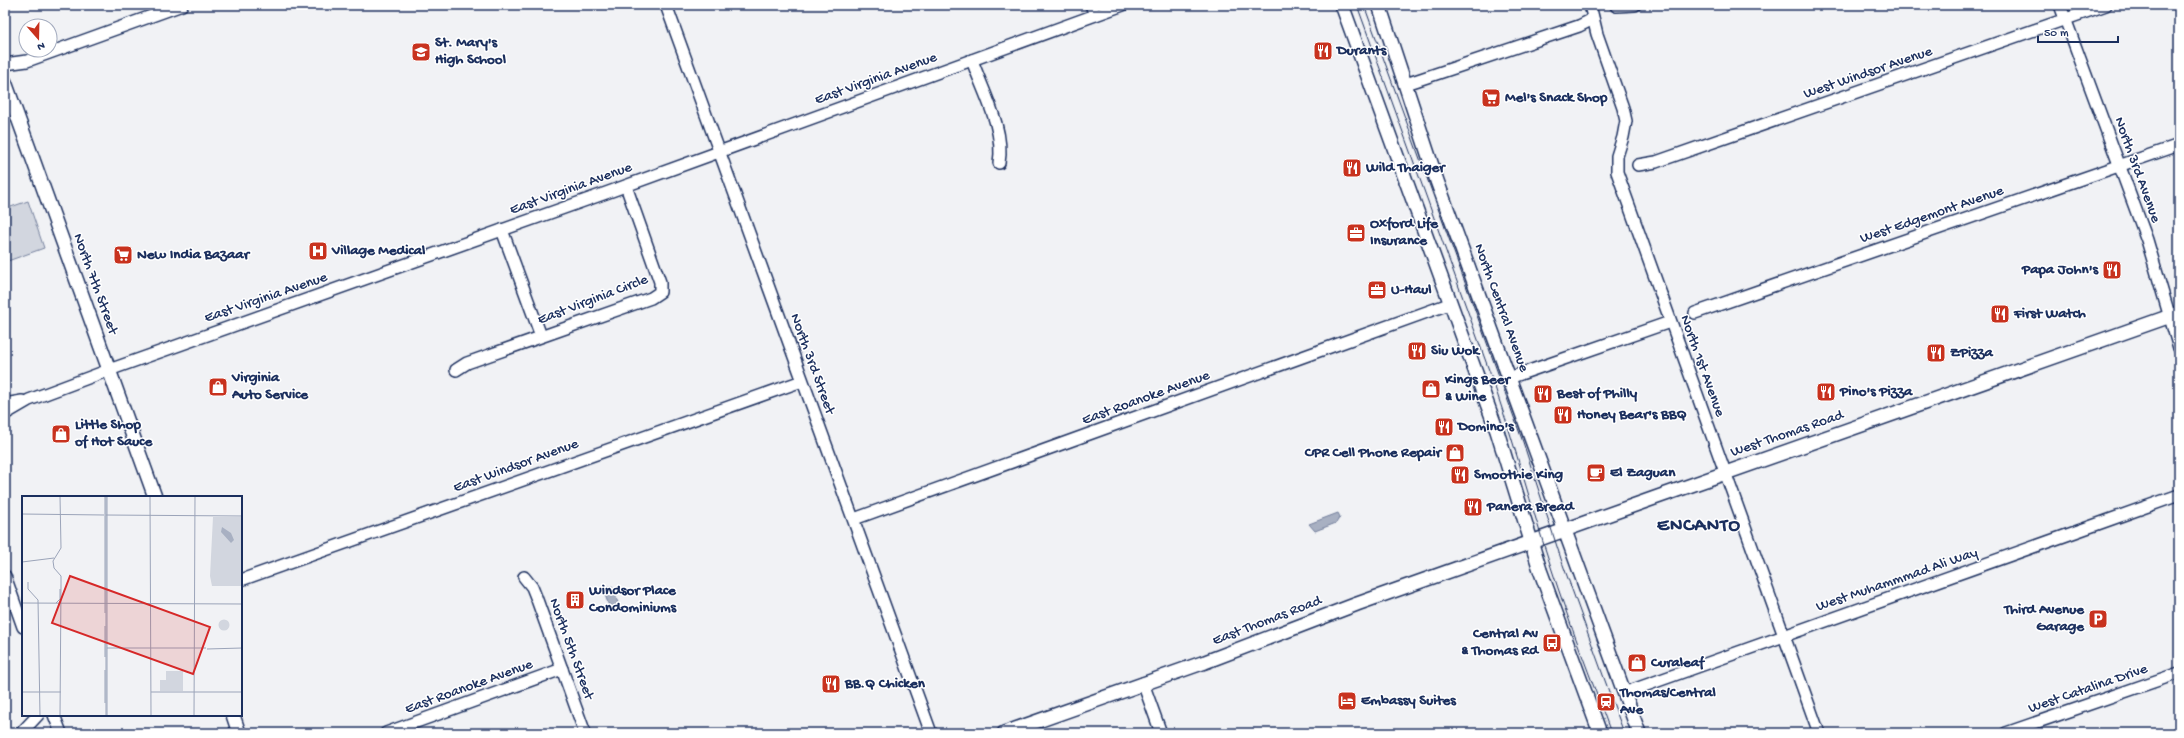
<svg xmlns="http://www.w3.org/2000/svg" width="2184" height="738" font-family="'Gochi Hand',sans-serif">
<rect width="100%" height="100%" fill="#f1f2f5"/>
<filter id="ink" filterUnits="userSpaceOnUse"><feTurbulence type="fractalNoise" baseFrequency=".025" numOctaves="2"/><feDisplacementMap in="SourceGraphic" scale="8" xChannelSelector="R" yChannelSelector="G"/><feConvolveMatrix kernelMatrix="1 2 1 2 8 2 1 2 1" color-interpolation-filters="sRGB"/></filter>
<g filter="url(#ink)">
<path fill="#d2d6df" stroke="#76829e" d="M28,201L44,248L5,262V209Z"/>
<g fill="#a8b0c2" stroke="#707c9a">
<path d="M1338,513L1340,517L1336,523L1315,531L1309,524Z"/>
<path d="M612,586L619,606L610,609L603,589Z"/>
</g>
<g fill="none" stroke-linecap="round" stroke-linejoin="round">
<defs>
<g id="minor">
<path d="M666,5L931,733"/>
<path d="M1091,5L1095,15"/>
<path d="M1590,5L1597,34L1623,108L1626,121L1623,137L1617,156V172L1819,733"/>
<path d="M2060,5L2147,240L2179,348"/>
<path d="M1616,6L1635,5"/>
<path d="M972,60C983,92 1005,129 999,163"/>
<path d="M5,64L27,61L182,5"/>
<path d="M1406,84L1579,26L1593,19"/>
<path d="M1638,165L1656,162L2106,5"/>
<path d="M502,230L541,336"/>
<path d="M1695,313L2179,145"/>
<path d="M456,370L467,363L651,298L660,292V282L626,186"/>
<path d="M1509,378L1670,322"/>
<path d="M5,404L22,401"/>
<path d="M5,414L29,400L109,370L606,193L1123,5"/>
<path d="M854,519L1449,304"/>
<path d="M5,576L23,627"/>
<path d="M524,577L532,587L536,597L585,733"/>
<path d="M241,580L802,381"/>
<path d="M1143,683L1161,733"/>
<path d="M1624,693L2179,495"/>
<path d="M54,715L61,733"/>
<path d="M21,733L38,715"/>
<path d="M386,733L562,669"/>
<path d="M2006,733L2179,673"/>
</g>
<g id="major">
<path d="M1342,5L1497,431L1540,570L1600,733"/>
<path d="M1379,5L1437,181L1639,733"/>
<path d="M5,82L155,497"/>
<path d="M233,715L239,733"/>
<path d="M1004,733L1205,662L1357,604L1649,500L2179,313"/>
</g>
</defs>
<use href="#minor" stroke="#1b2f5e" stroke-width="14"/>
<use href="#major" stroke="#1b2f5e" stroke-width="16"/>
<use href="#minor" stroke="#fff" stroke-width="11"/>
<use href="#major" stroke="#fff" stroke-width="13"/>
<g stroke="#1b2f5e" stroke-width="1">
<path d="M1357,5L1494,384C1515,445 1531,506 1551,567C1569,623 1591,678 1611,733"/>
<path d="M1364,5L1523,442L1562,562L1624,733"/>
</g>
</g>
</g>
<defs>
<symbol id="restaurant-square" viewBox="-11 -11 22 22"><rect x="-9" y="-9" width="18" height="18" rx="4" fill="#c8321e" stroke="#fff"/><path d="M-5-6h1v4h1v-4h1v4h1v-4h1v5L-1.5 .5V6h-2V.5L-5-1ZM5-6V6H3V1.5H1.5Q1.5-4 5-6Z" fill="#fff"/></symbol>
<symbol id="school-square" viewBox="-11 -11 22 22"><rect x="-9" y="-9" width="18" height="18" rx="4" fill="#c8321e" stroke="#fff"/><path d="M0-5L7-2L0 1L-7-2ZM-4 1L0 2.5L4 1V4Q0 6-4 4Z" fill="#fff"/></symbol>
<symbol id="supermarket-square" viewBox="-11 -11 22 22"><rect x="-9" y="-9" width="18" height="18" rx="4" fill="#c8321e" stroke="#fff"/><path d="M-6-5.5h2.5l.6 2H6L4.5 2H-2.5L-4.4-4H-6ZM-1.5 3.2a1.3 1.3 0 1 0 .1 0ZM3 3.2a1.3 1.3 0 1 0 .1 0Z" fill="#fff"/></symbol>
<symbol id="office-square" viewBox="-11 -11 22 22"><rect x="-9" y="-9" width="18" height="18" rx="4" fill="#c8321e" stroke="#fff"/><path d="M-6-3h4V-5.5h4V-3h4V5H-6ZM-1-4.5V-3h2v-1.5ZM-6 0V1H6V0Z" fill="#fff"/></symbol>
<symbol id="hospital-square" viewBox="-11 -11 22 22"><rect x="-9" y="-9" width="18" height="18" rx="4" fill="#c8321e" stroke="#fff"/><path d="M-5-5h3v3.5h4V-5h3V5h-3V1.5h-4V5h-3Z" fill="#fff"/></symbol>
<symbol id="shop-square" viewBox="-11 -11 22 22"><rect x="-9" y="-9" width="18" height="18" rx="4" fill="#c8321e" stroke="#fff"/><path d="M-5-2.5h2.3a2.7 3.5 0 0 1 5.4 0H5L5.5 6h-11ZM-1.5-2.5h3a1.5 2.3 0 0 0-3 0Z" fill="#fff"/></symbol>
<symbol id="cafe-square" viewBox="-11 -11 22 22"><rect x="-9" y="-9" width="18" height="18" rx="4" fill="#c8321e" stroke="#fff"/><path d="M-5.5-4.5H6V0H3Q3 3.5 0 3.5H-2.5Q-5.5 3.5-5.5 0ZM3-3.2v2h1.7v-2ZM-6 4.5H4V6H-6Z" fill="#fff"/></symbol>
<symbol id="building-square" viewBox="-11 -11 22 22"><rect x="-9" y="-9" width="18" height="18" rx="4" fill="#c8321e" stroke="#fff"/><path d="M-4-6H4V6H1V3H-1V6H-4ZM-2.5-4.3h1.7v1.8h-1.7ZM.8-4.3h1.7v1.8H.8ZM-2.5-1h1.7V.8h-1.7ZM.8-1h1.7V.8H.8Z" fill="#fff"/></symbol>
<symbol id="parking-square" viewBox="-11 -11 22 22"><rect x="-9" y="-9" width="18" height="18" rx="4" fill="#c8321e" stroke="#fff"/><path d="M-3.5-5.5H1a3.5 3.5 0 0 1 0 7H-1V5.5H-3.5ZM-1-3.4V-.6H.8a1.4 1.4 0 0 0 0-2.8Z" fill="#fff"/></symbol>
<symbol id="bus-square" viewBox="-11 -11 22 22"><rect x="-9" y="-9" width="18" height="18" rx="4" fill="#c8321e" stroke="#fff"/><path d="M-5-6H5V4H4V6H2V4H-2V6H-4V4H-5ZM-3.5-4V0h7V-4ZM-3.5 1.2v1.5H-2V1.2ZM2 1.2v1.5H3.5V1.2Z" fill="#fff"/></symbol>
<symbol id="hotel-square" viewBox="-11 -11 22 22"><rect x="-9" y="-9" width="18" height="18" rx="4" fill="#c8321e" stroke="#fff"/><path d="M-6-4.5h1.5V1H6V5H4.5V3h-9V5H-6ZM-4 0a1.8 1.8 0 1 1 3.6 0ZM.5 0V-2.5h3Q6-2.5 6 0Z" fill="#fff"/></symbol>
<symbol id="station-square" viewBox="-11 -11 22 22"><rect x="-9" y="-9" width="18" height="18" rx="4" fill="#c8321e" stroke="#fff"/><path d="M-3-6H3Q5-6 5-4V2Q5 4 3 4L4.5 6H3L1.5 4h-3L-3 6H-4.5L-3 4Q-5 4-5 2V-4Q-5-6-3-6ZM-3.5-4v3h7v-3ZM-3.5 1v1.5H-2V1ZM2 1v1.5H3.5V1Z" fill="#fff"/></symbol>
</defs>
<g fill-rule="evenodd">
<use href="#restaurant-square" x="1312" y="40" width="22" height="22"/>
<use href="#school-square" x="410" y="41" width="22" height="22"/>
<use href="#supermarket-square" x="1480" y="87" width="22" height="22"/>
<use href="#restaurant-square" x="1341" y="157" width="22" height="22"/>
<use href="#office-square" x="1345" y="222" width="22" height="22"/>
<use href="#hospital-square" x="307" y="240" width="22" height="22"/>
<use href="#supermarket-square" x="112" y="244" width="22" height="22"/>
<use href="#restaurant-square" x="2101" y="259" width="22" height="22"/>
<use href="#office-square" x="1366" y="279" width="22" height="22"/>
<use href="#restaurant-square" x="1989" y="303" width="22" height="22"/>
<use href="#restaurant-square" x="1406" y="340" width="22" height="22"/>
<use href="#restaurant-square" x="1925" y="342" width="22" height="22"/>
<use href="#shop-square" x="207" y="376" width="22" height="22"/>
<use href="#shop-square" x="1420" y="378" width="22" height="22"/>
<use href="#restaurant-square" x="1815" y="381" width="22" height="22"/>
<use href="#restaurant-square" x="1532" y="383" width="22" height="22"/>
<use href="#restaurant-square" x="1552" y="404" width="22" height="22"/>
<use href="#restaurant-square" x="1433" y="416" width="22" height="22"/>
<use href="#shop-square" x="50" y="423" width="22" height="22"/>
<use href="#shop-square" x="1444" y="442" width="22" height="22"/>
<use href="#cafe-square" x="1585" y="462" width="22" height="22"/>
<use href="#restaurant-square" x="1449" y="464" width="22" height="22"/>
<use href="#restaurant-square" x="1462" y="496" width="22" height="22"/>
<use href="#building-square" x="564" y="589" width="22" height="22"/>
<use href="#parking-square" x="2087" y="608" width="22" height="22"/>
<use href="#bus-square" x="1541" y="632" width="22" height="22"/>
<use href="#shop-square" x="1626" y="652" width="22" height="22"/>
<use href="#restaurant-square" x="820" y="673" width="22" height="22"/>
<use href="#hotel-square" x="1336" y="690" width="22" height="22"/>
<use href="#station-square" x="1595" y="691" width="22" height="22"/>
</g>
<g text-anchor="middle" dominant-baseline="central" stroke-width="3" stroke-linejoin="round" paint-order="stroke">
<g font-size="15" font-weight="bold" fill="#1b2f5e" stroke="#fff" text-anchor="start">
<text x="435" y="43">St. Mary's<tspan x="435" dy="17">High School</tspan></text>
<text x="1337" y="51">Durants</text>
<text x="1505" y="98">Mel's Snack Shop</text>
<text x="1366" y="168">Wild Thaiger</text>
<text x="1370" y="224">Oxford Life<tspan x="1370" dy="17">Insurance</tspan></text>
<text x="332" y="251">Village Medical</text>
<text x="137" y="255">New India Bazaar</text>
<text x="2098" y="270" text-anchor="end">Papa John's</text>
<text x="1391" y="290">U-Haul</text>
<text x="2014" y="314">First Watch</text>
<text x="1431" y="351">Siu Wok</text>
<text x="1950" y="353">ZPizza</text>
<text x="232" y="378">Virginia<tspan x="232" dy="17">Auto Service</tspan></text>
<text x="1445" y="380">Kings Beer<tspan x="1445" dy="17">&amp; Wine</tspan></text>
<text x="1840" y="392">Pino's Pizza</text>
<text x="1557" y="394">Best of Philly</text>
<text x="1577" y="415">Honey Bear's BBQ</text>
<text x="75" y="425">Little Shop<tspan x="75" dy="17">of Hot Sauce</tspan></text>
<text x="1458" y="427">Domino's</text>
<text x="1441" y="453" text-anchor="end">CPR Cell Phone Repair</text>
<text x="1610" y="473">El Zaguan</text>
<text x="1474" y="475">Smoothie King</text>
<text x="1487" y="507">Panera Bread</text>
<text x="589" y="591">Windsor Place<tspan x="589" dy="17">Condominiums</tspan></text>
<text x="2084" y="610" text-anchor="end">Third Avenue<tspan x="2084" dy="17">Garage</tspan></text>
<text x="1538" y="634" text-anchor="end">Central Av<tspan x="1538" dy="17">&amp; Thomas Rd</tspan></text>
<text x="1651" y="663">Curaleaf</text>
<text x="845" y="684">BB.Q Chicken</text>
<text x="1620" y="693">Thomas/Central<tspan x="1620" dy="17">Ave</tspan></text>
<text x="1361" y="701">Embassy Suites</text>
</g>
<g font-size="15" fill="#1b2f5e" stroke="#fff">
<text transform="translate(1868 73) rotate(-19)">West Windsor Avenue</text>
<text transform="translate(876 79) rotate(-20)">East Virginia Avenue</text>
<text transform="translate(2137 170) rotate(70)">North 3rd Avenue</text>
<text transform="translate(571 189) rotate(-20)">East Virginia Avenue</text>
<text transform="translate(1932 215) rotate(-19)">West Edgemont Avenue</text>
<text transform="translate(95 284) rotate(70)">North 7th Street</text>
<text transform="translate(266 298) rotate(-19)">East Virginia Avenue</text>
<text transform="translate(593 300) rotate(-21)">East Virginia Circle</text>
<text transform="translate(1501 308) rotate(70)">North Central Avenue</text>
<text transform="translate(812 364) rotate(70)">North 3rd Street</text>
<text transform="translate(1702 366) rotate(70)">North 1st Avenue</text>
<text transform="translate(1146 398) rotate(-20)">East Roanoke Avenue</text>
<text transform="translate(1787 434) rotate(-19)">West Thomas Road</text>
<text transform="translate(516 466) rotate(-20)">East Windsor Avenue</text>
<text transform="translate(1897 580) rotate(-19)">West Muhammmad Ali Way</text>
<text transform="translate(1267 621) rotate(-21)">East Thomas Road</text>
<text transform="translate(571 649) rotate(70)">North 5th Street</text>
<text transform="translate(469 687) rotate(-20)">East Roanoke Avenue</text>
<text transform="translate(2088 689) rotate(-19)">West Catalina Drive</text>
</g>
<g font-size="19" font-weight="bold" letter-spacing="1" fill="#1b2f5e" stroke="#fff">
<text x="1699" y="526">ENCANTO</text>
</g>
</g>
<g transform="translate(22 496)">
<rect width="220" height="220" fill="#f1f2f5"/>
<path d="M191,21H220V90H190L188,80ZM196.5 129a5.5 5.5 0 1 1 11 0a5.5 5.5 0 1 1-11 0ZM144,175H161V195H138V184H144Z" fill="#d2d6df"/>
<path d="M200,31L209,37L212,44L209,47L199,36Z" fill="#a8b0c2"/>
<path fill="none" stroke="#9ba4b9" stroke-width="1" d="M38,0L39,52L31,65L32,72L39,80V89L38,220M83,0V117M128,0L129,220M0,18L82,19M84,19L220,20M0,66L32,62M6,86V93L16,104L18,220M0,107L220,108M34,107L38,103V93M85,152H184M185,153L220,152M83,161V130M83,174V207M0,196H39M129,196H220M84,220V0M85,220V0M172,220L173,0"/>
<path fill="#d62828" fill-opacity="0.15" stroke="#d62828" stroke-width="2" d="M48,80L188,131L171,178L30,127Z"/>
<rect width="220" height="220" fill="none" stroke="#1b2f5e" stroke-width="2"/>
</g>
<rect width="2184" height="738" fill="none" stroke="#fff" stroke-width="20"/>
<rect x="10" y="10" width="2164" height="718" fill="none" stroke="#1b2f5e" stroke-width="1.5" filter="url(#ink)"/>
<g transform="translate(38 38) rotate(160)"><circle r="19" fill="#ffffff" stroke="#a4acbf"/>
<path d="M0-3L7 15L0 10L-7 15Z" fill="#c8321e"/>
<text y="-6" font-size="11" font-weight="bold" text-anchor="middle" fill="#1b2f5e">N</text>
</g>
<path d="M2038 36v6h80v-6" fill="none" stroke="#1b2f5e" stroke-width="2"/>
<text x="2044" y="36" font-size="12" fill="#1b2f5e" stroke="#ffffff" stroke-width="3" paint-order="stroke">50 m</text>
</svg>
